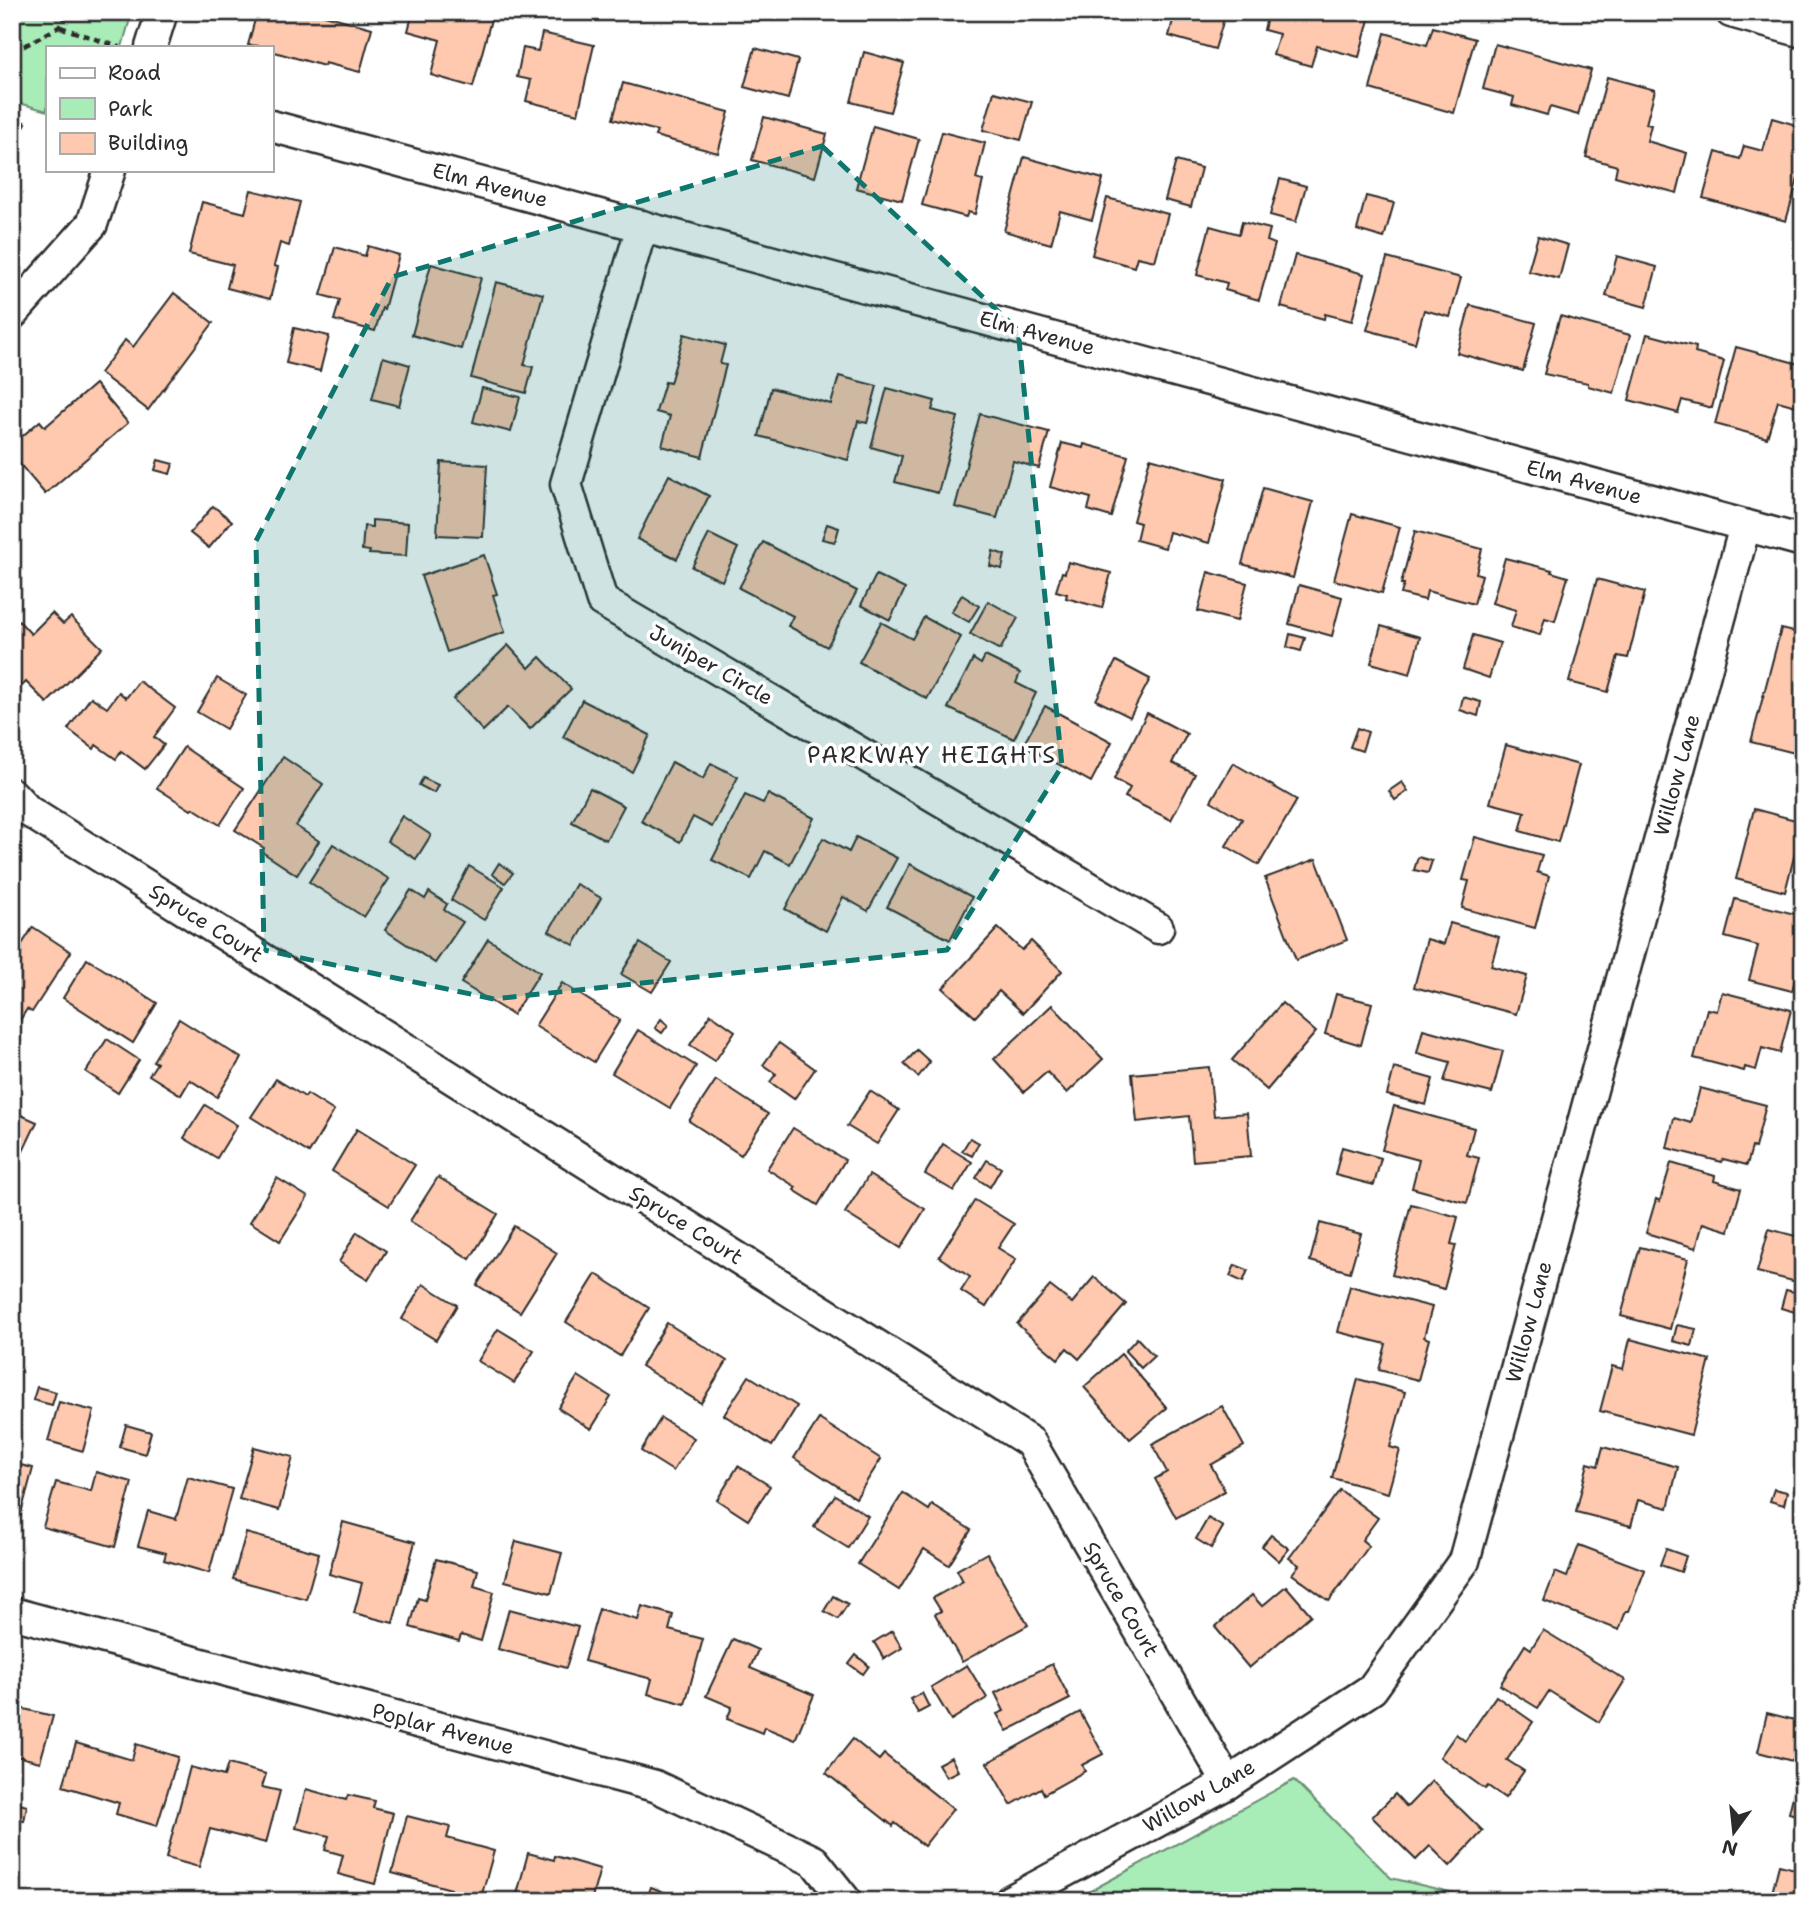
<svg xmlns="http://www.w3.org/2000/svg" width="1815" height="1913" font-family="'Shantell Sans',sans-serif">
<rect width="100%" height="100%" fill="#fff"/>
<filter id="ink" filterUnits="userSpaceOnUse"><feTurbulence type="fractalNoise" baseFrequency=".0143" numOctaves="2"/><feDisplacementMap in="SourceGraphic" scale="14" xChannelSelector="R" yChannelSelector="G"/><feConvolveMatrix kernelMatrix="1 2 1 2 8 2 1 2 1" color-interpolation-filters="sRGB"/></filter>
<g filter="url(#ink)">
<g fill="#a8ecb8" stroke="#6a8c72" stroke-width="2">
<path d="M12,12H132L122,47H47V111L12,101Z"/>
<path d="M1294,1780L1391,1878L1488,1901H1072Z"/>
</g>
<g fill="#fec9ae" stroke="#2b2b2b" stroke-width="2">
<path d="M257,12H314L372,28L360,72L325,63L324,66L271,51V47L248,45Z"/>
<path d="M413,12H493L473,87L431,75L440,40L408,31Z"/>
<path d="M1175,12H1226L1215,49L1169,36Z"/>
<path d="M1268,12H1371L1359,57L1317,46L1311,66L1273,55L1279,34L1264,30Z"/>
<path d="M1433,27L1475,39L1454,113L1370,89L1385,33L1427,45Z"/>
<path d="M542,33L594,45L578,114L526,101L531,80L517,77L523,48L538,51Z"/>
<path d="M1495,44L1591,70L1578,115L1550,107L1547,115L1512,105L1514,97L1483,89Z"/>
<path d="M755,48L798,60L788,99L744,87Z"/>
<path d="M864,52L904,63L890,112L851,102Z"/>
<path d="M1607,77L1655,90L1646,124L1651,125L1647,141L1687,153L1677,193L1615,176L1617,166L1586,157Z"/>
<path d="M623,83L729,112L718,153L655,136L657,131L613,119Z"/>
<path d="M994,92L1032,102L1021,140L983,130Z"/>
<path d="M12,116L26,123L12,150Z"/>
<path d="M764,117L827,134L815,177L752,160Z"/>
<path d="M1772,118L1803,127V161L1786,221L1703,198L1716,152L1740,159L1744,146L1763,151Z"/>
<path d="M873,126L919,139L902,200L856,188Z"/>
<path d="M942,132L985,143L976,179L983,181L975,214L968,212L966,217L922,205Z"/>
<path d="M1024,157L1103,179L1092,220L1060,211L1051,244L1004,231Z"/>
<path d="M1176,161L1201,168L1191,207L1165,200Z"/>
<path d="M1280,179L1306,186L1296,222L1270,215Z"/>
<path d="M251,190L300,202L289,246L280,243L274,266L278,267L270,299L227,288L233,265L189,254L202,202L245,213Z"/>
<path d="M1366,196L1394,203L1384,238L1357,230Z"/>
<path d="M1107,198L1168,214L1155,261L1137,257L1134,267L1092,255Z"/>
<path d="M1242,222L1270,229L1267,241L1275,244L1259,300L1225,290L1227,283L1197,275L1210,226L1239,234Z"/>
<path d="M1538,236L1568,245L1559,279L1528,271Z"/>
<path d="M368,246L399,255L384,309L382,308L375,331L334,320L340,300L321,295L335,247L365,256Z"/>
<path d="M1295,255L1364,274L1352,321L1325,314L1324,319L1281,307Z"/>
<path d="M1617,256L1657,267L1646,307L1606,296Z"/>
<path d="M1387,258L1461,278L1450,317L1424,310L1415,343L1367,330Z"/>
<path d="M431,264L481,278L461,349L412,335Z"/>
<path d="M496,282L543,294L524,365L533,367L526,393L471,378Z"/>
<path d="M174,293L213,323L148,410L100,373L125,340L133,347Z"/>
<path d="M1470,305L1536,323L1523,371L1457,353Z"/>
<path d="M1560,316L1630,335L1614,393L1588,386V383L1544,374Z"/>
<path d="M294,328L329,336L320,371L286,363Z"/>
<path d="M684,334L725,345L720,364L726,365L702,457L662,446L670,416L656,412L665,382L670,383Z"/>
<path d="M1647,334L1696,347L1695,353L1724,361L1712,408L1682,400L1678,413L1629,400Z"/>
<path d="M1736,347L1803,365V408L1778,401L1767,438L1715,424Z"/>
<path d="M383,357L410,365L399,406L372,399Z"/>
<path d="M839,376L877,386L867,423L858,421L848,460L759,436L771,388L831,404Z"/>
<path d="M95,384L128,423L45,494L12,455V445L40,421L45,427Z"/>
<path d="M482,388L520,397L511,432L473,422Z"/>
<path d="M887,388L935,401L932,410L958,417L938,493L895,482L902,456L871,447Z"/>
<path d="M980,414L1049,432L1039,468L1013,461L997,518L955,507Z"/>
<path d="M1062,443L1083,448L1084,444L1128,456L1111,517L1088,510L1091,498L1050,487Z"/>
<path d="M1150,458L1226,479L1209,543L1169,532L1165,548L1136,540L1140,523L1133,521Z"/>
<path d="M158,460L173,464L170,474L155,470Z"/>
<path d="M441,462L487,465L483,537L437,535Z"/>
<path d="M669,475L709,496L677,559L637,539Z"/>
<path d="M1263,488L1313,502L1293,578L1242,564Z"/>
<path d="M213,506L232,521L209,548L190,533Z"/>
<path d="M1352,514L1400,527L1382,593L1334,580Z"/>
<path d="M372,520L408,523L406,556L369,554L370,551L362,550L364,526L372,527Z"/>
<path d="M827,524L839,528L835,542L822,539Z"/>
<path d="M1415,531L1482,549L1476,573L1482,575L1474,604L1427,591L1425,600L1401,594L1404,584H1401Z"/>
<path d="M709,534L738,548L722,581L692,567Z"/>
<path d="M763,542L857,591L827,647L788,626L793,616L739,588Z"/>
<path d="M993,551L1005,555L1002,569L990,566Z"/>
<path d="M484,555L497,594L493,595L505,632L447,652L421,576Z"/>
<path d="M1505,558L1552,570L1551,572L1568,577L1555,621L1545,618L1540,635L1511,627L1516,610L1492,603Z"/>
<path d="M1068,562L1111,573L1102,608L1066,598L1067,594L1056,591L1062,572L1065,573Z"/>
<path d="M1208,572L1247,583L1237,621L1198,611Z"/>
<path d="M876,575L905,589L890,620L861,605Z"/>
<path d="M1597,579L1645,592L1628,658L1618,656L1608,692L1569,682Z"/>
<path d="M1299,585L1342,597L1332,636L1289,624Z"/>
<path d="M962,595L979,606L969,622L951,612Z"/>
<path d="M988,601L1018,618L1000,650L970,634Z"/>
<path d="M52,613L63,624L71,617L102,648L47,703L26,682L22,686L12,676V628L19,621L31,634Z"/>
<path d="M924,617L961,637L927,699L859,662L881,622L912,639Z"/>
<path d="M1381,626L1420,637L1410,674L1371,663Z"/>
<path d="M1781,629L1803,634V741L1799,740L1795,753L1751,742Z"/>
<path d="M1290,634L1305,638L1301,651L1287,647Z"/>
<path d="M1473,635L1500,643L1489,678L1463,669Z"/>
<path d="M508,645L529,668L540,657L571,689L530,729L508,707L483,731L453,699Z"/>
<path d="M985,656L1020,673L1016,683L1036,693L1014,739L948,708L973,659L981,664Z"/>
<path d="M1116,661L1150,679L1130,717L1096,700Z"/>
<path d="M217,678L246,695L226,729L197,712Z"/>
<path d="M139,681L175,708L154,737L164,745L145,769L121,751L116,759L96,745L94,749L68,729L91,697L107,708L119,692L126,698Z"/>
<path d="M1463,697L1481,702L1478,716L1460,710Z"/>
<path d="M582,700L650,735L632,772L563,737Z"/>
<path d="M1045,706L1112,742L1091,782L1023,745Z"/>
<path d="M1147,713L1187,734L1172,763L1195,774L1171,820L1125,797L1130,788L1114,779Z"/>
<path d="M1357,728L1368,732L1362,751L1350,747Z"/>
<path d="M1506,745L1579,765L1558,842L1520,831L1525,812L1490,803Z"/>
<path d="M184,747L244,788L220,825L193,808L191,810L157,788Z"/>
<path d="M283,757L323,784L296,826L319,841L297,875L262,852L264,848L235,830Z"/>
<path d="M672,762L703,779L711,763L738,777L712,827L693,817L680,842L641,821Z"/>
<path d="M1233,763L1297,800L1259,865L1226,846L1242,819L1211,801Z"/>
<path d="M423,778L438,785L434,793L419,785Z"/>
<path d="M1402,782L1408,791L1395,800L1389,791Z"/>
<path d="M590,788L624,806L606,840L572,822Z"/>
<path d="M768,794L814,818L790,864L765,851L751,879L712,860L745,795L763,803Z"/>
<path d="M1754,809L1803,822L1785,892L1736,879Z"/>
<path d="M402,816L431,835L416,859L387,841Z"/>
<path d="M856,837L897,858L868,911L843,897L826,931L785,909L823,838L849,852Z"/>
<path d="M1475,837L1542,855L1537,872L1549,876L1535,928L1462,908L1469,881L1463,880Z"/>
<path d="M333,844L389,879L364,917L309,882Z"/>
<path d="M1418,857L1432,861L1428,873L1414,870Z"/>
<path d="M1316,859L1347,940L1296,960L1265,878Z"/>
<path d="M499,863L513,873L505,883L492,874Z"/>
<path d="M910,864L972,897L950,940L887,907Z"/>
<path d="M469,866L504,887L484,920L451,900Z"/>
<path d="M576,884L601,898L574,945L549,931Z"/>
<path d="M411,890L425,899L429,892L447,904L444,910L463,922L435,963L385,930Z"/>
<path d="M1735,899L1803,916V949L1792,991L1749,980L1758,946L1725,937Z"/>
<path d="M1450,923L1499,937L1491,966L1527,976L1516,1014L1414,987L1427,939L1444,944Z"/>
<path d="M33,927L71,952L32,1012L27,1009L12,1033V945L19,949Z"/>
<path d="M998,928L1022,950L1031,941L1062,971L1023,1013L999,991L975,1017L943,988Z"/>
<path d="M488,939L540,972L513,1015L461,983Z"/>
<path d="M640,943L671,962L652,992L621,974Z"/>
<path d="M87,959L157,1003L133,1043L63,998Z"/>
<path d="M562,983L620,1020L594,1062L535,1026Z"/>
<path d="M1722,992L1791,1010L1780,1053L1762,1048L1756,1070L1745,1067L1744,1071L1694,1058L1707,1009L1717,1011Z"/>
<path d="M1336,994L1372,1003L1361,1045L1325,1034Z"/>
<path d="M1282,1003L1316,1032L1267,1090L1232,1060Z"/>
<path d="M1052,1005L1103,1059L1067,1093L1047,1072L1024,1092L994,1059Z"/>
<path d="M711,1014L735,1031L715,1061L690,1045Z"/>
<path d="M179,1019L241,1058L217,1097L190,1080L181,1095L149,1075L157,1063L153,1061Z"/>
<path d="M661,1019L668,1025L662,1033L655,1028Z"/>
<path d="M1423,1029L1503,1051L1492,1093L1444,1081L1450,1062L1417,1053Z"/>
<path d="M638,1030L696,1066L670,1108L612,1073Z"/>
<path d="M107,1039L139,1060L118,1093L86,1072Z"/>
<path d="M779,1043L815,1069L794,1099L770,1082L776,1074L763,1065Z"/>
<path d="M917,1050L930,1062L918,1077L904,1064Z"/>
<path d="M1209,1067L1214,1116L1247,1113L1251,1156L1193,1161L1189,1116L1137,1122L1132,1074Z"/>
<path d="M1394,1068L1433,1079L1426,1105L1387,1095Z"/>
<path d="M276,1079L305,1097L307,1094L334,1111L309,1153L251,1117Z"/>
<path d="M716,1080L768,1114L741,1155L689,1121Z"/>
<path d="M1700,1088L1766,1105L1755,1148L1752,1147L1747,1165L1723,1159L1722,1162L1667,1148L1674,1118L1691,1123Z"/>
<path d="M870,1091L899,1110L877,1144L847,1126Z"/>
<path d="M205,1105L237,1125L217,1158L184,1138Z"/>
<path d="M1394,1106L1474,1128L1467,1155L1479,1158L1467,1203L1412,1188L1419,1160L1382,1150Z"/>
<path d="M12,1111L37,1122L16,1166L12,1164Z"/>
<path d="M793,1128L845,1160L818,1205L794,1190L796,1187L767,1169Z"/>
<path d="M357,1129L415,1165L389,1206L332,1171Z"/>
<path d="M970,1138L979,1143L972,1156L962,1151Z"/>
<path d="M943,1144L972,1162L954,1191L925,1174Z"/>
<path d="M1342,1147L1381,1158L1374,1185L1335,1175Z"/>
<path d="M987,1160L1001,1168L990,1187L976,1178Z"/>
<path d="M1671,1163L1715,1176L1714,1181L1741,1189L1729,1231L1703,1223L1696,1248L1646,1233L1656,1199L1660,1201Z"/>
<path d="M869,1175L925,1209L901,1248L845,1213Z"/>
<path d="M438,1177L498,1214L470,1259L410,1221Z"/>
<path d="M277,1178L308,1197L280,1241L250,1222Z"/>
<path d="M975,1200L1014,1224L998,1248L1016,1259L986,1307L961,1291L970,1277L939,1257Z"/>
<path d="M1411,1204L1458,1217L1451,1244L1456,1245L1444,1289L1392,1275Z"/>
<path d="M1320,1223L1361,1234L1350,1272L1310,1261Z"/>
<path d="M514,1226L557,1253L520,1312L477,1285Z"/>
<path d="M1769,1229L1803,1238V1270L1800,1269L1797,1282L1757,1272Z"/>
<path d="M357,1232L386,1251L368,1280L339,1262Z"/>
<path d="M1640,1247L1688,1259L1670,1329L1621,1316Z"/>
<path d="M1235,1265L1248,1270L1243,1282L1230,1276Z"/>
<path d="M596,1274L649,1308L620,1356L566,1322Z"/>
<path d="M1094,1277L1126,1304L1079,1359L1067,1348L1058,1359L1017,1324L1050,1286L1072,1303Z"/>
<path d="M423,1284L457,1305L436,1340L402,1319Z"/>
<path d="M1350,1286L1432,1307L1424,1337L1429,1339L1418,1380L1379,1370L1386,1344L1338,1332Z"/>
<path d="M1786,1290L1803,1294L1802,1314L1781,1308Z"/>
<path d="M667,1323L727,1361L701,1403L641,1366Z"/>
<path d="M1677,1325L1696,1329L1692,1346L1673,1341Z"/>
<path d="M498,1329L534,1351L514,1383L478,1361Z"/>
<path d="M1137,1338L1154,1356L1141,1368L1125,1351Z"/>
<path d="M1630,1339L1710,1360L1691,1435L1600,1411L1612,1366L1623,1369Z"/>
<path d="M1121,1354L1167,1408L1130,1439L1084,1387Z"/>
<path d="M578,1376L611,1397L591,1429L558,1408Z"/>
<path d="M749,1376L797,1406L772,1446L724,1415Z"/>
<path d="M1358,1379L1405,1392L1390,1447L1400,1450L1388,1493L1332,1478Z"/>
<path d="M37,1387L56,1392L52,1405L33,1400Z"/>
<path d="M59,1402L94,1411L83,1451L48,1441Z"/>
<path d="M1222,1406L1244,1446L1211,1465L1225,1491L1176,1518L1155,1479L1167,1472L1152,1444Z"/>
<path d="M661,1418L694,1438L673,1471L641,1451Z"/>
<path d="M819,1419L881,1459L856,1498L794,1458Z"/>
<path d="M126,1425L151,1432L145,1454L120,1447Z"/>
<path d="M254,1447L293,1457L279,1510L239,1499Z"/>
<path d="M1603,1447L1678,1467L1668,1508L1638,1500L1631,1526L1576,1512L1588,1463L1598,1466Z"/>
<path d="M12,1463L33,1468L19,1521L12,1519Z"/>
<path d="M738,1466L770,1486L748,1520L717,1500Z"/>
<path d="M96,1472L132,1482L115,1547L43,1527L56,1482L91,1491Z"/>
<path d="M188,1477L232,1489L209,1573L164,1560L166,1553L138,1546L148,1511L176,1519Z"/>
<path d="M1774,1489L1787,1492L1784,1505L1770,1501Z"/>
<path d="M1340,1490L1378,1518L1362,1540L1369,1546L1329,1601L1292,1574L1299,1565L1289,1558Z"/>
<path d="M903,1493L929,1510L932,1505L971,1530L949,1565L924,1549L899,1590L858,1564Z"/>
<path d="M835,1495L868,1516L848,1548L814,1527Z"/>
<path d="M1208,1518L1223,1527L1211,1548L1196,1539Z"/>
<path d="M343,1522L415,1542L393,1623L354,1613L362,1583L329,1574Z"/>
<path d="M246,1533L319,1553L306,1599L233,1579Z"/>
<path d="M1271,1535L1289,1549L1279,1561L1262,1546Z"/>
<path d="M516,1541L562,1553L551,1593L505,1581Z"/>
<path d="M1579,1545L1645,1570L1629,1611H1626L1619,1630L1544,1601L1555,1572L1567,1577Z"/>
<path d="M1666,1549L1686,1556L1681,1572L1660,1565Z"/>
<path d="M987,1553L1028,1625L962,1662L935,1614L941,1611L933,1598L963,1581L957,1570Z"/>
<path d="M436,1559L478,1570L474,1586L494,1592L481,1641L461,1635L459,1641L410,1627L418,1598L425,1600Z"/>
<path d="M1286,1586L1311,1615L1249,1668L1215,1627L1252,1595L1262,1606Z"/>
<path d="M833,1596L848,1604L838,1619L824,1611Z"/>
<path d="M642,1606L673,1615L669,1630L703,1639L685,1704L648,1694L652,1679L584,1661L599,1609L638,1620Z"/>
<path d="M509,1609L578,1627L566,1668L498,1649Z"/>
<path d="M1543,1630L1625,1680L1599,1722L1549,1691L1538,1708L1500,1685L1525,1645L1531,1649Z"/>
<path d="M892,1631L902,1648L884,1659L874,1642Z"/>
<path d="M733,1639L758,1650L750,1668L814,1695L795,1740L764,1727L762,1733L727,1719L732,1707L706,1696Z"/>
<path d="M1803,1642V1671L1796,1669Z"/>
<path d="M856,1655L869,1666L863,1674L849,1664Z"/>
<path d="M1052,1664L1070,1699L1007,1731L997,1714L1004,1711L995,1693Z"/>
<path d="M967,1665L987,1698L951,1720L931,1687Z"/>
<path d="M922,1693L929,1707L918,1713L910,1699Z"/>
<path d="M1496,1696L1533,1722L1507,1760L1524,1771L1505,1798L1488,1786L1485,1789L1440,1757L1456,1734L1465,1741Z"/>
<path d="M12,1706L53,1716L40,1762L12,1755Z"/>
<path d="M1080,1712L1103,1754L1082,1765L1085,1771L1044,1794L1041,1788L1011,1805L987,1763Z"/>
<path d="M1767,1713L1803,1722V1734L1796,1762L1758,1752Z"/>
<path d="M853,1739L879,1760L884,1754L953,1809L924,1846L895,1823L893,1826L826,1773Z"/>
<path d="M76,1743L132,1760L136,1744L178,1757L157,1826L116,1814L119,1803L63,1786Z"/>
<path d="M951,1757L958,1771L946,1777L938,1764Z"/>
<path d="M228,1764L266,1774L262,1787L280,1791L266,1843L210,1829L199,1867L166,1858L190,1767L224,1776Z"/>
<path d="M1799,1771L1803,1772V1817L1789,1813Z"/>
<path d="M1432,1781L1483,1831L1450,1866L1430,1846L1416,1860L1372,1817L1395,1794L1407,1807Z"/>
<path d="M306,1789L346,1800L348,1795L375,1801L373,1808L393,1813L375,1884L338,1874L343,1855L325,1850L329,1836L296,1828Z"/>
<path d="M12,1802L27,1806L24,1821L12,1819Z"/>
<path d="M407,1816L450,1827L447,1838L494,1851L480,1901H448L451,1889L392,1873Z"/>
<path d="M528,1853L554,1860L555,1856L600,1869L591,1901H541L517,1894Z"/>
<path d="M1779,1865L1803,1871V1901H1770Z"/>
<path d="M651,1887L686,1901H646Z"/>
<path d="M216,1894L238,1901H214Z"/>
</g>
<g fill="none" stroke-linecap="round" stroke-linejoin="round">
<defs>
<g id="minor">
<path d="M1731,12L1803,32"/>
<path d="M151,47L162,12"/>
<path d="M271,126L1803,541"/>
<path d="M642,226L566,484L602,601L1158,928"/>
<path d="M12,314L92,224L110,170"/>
<path d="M12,794L28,811L1030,1442L1228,1783"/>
<path d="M12,1613L655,1786L814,1861L846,1901"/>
<path d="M1010,1901L1228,1783L1372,1689L1464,1561L1745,526"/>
</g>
</defs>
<use href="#minor" stroke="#2b2b2b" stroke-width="35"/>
<g stroke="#2b2b2b" stroke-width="4.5" stroke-dasharray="7 5" stroke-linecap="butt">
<path d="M60,27L119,47"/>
<path d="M12,45L24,46L59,27L69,12"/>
</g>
<use href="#minor" stroke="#fff" stroke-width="30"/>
</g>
</g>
<path fill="#0f766e" fill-opacity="0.2" stroke="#0f766e" stroke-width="5" stroke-dasharray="14 9" stroke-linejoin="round" d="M822,146L1018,330L1062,766L947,950L494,999L264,950L256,541L392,277Z"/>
<g text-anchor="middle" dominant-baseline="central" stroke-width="7" stroke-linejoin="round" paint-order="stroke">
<g font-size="21" fill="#2b2b2b" stroke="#fff">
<text transform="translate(490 185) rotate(15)">Elm Avenue</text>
<text transform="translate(1037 333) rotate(15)">Elm Avenue</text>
<text transform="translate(1584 482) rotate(15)">Elm Avenue</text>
<text transform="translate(711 665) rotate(30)">Juniper Circle</text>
<text transform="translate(1677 775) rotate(-75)">Willow Lane</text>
<text transform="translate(206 923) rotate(32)">Spruce Court</text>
<text transform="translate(686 1225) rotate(32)">Spruce Court</text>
<text transform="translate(1529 1322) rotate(-75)">Willow Lane</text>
<text transform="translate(1121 1599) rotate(60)">Spruce Court</text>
<text transform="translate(443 1729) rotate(15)">Poplar Avenue</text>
<text transform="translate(1199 1796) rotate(-30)">Willow Lane</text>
</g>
<g font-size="23" letter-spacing="2" fill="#2b2b2b" stroke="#fff">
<text x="932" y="755">PARKWAY HEIGHTS</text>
</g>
</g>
<rect width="1815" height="1913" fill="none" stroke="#fff" stroke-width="42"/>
<rect x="21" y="21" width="1773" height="1871" fill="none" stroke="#2b2b2b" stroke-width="2.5" filter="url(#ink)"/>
<rect x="46" y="46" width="228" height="126" fill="#ffffff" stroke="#aaaaaa" stroke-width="2"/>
<rect x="60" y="68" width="35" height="10" fill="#ffffff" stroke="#aaaaaa" stroke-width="2"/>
<text x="108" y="80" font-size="21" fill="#2b2b2b">Road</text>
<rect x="60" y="98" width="35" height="21" fill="#a8ecb8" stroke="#aaaaaa" stroke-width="2"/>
<text x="108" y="116" font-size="21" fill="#2b2b2b">Park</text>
<rect x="60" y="133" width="35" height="21" fill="#fec9ae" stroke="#aaaaaa" stroke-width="2"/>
<text x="108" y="150" font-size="21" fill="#2b2b2b">Building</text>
<g transform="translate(1734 1832) rotate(195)" stroke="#ffffff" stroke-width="5" paint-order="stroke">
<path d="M0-5L12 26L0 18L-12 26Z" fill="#2b2b2b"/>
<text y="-10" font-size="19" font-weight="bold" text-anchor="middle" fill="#2b2b2b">N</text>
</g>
</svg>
